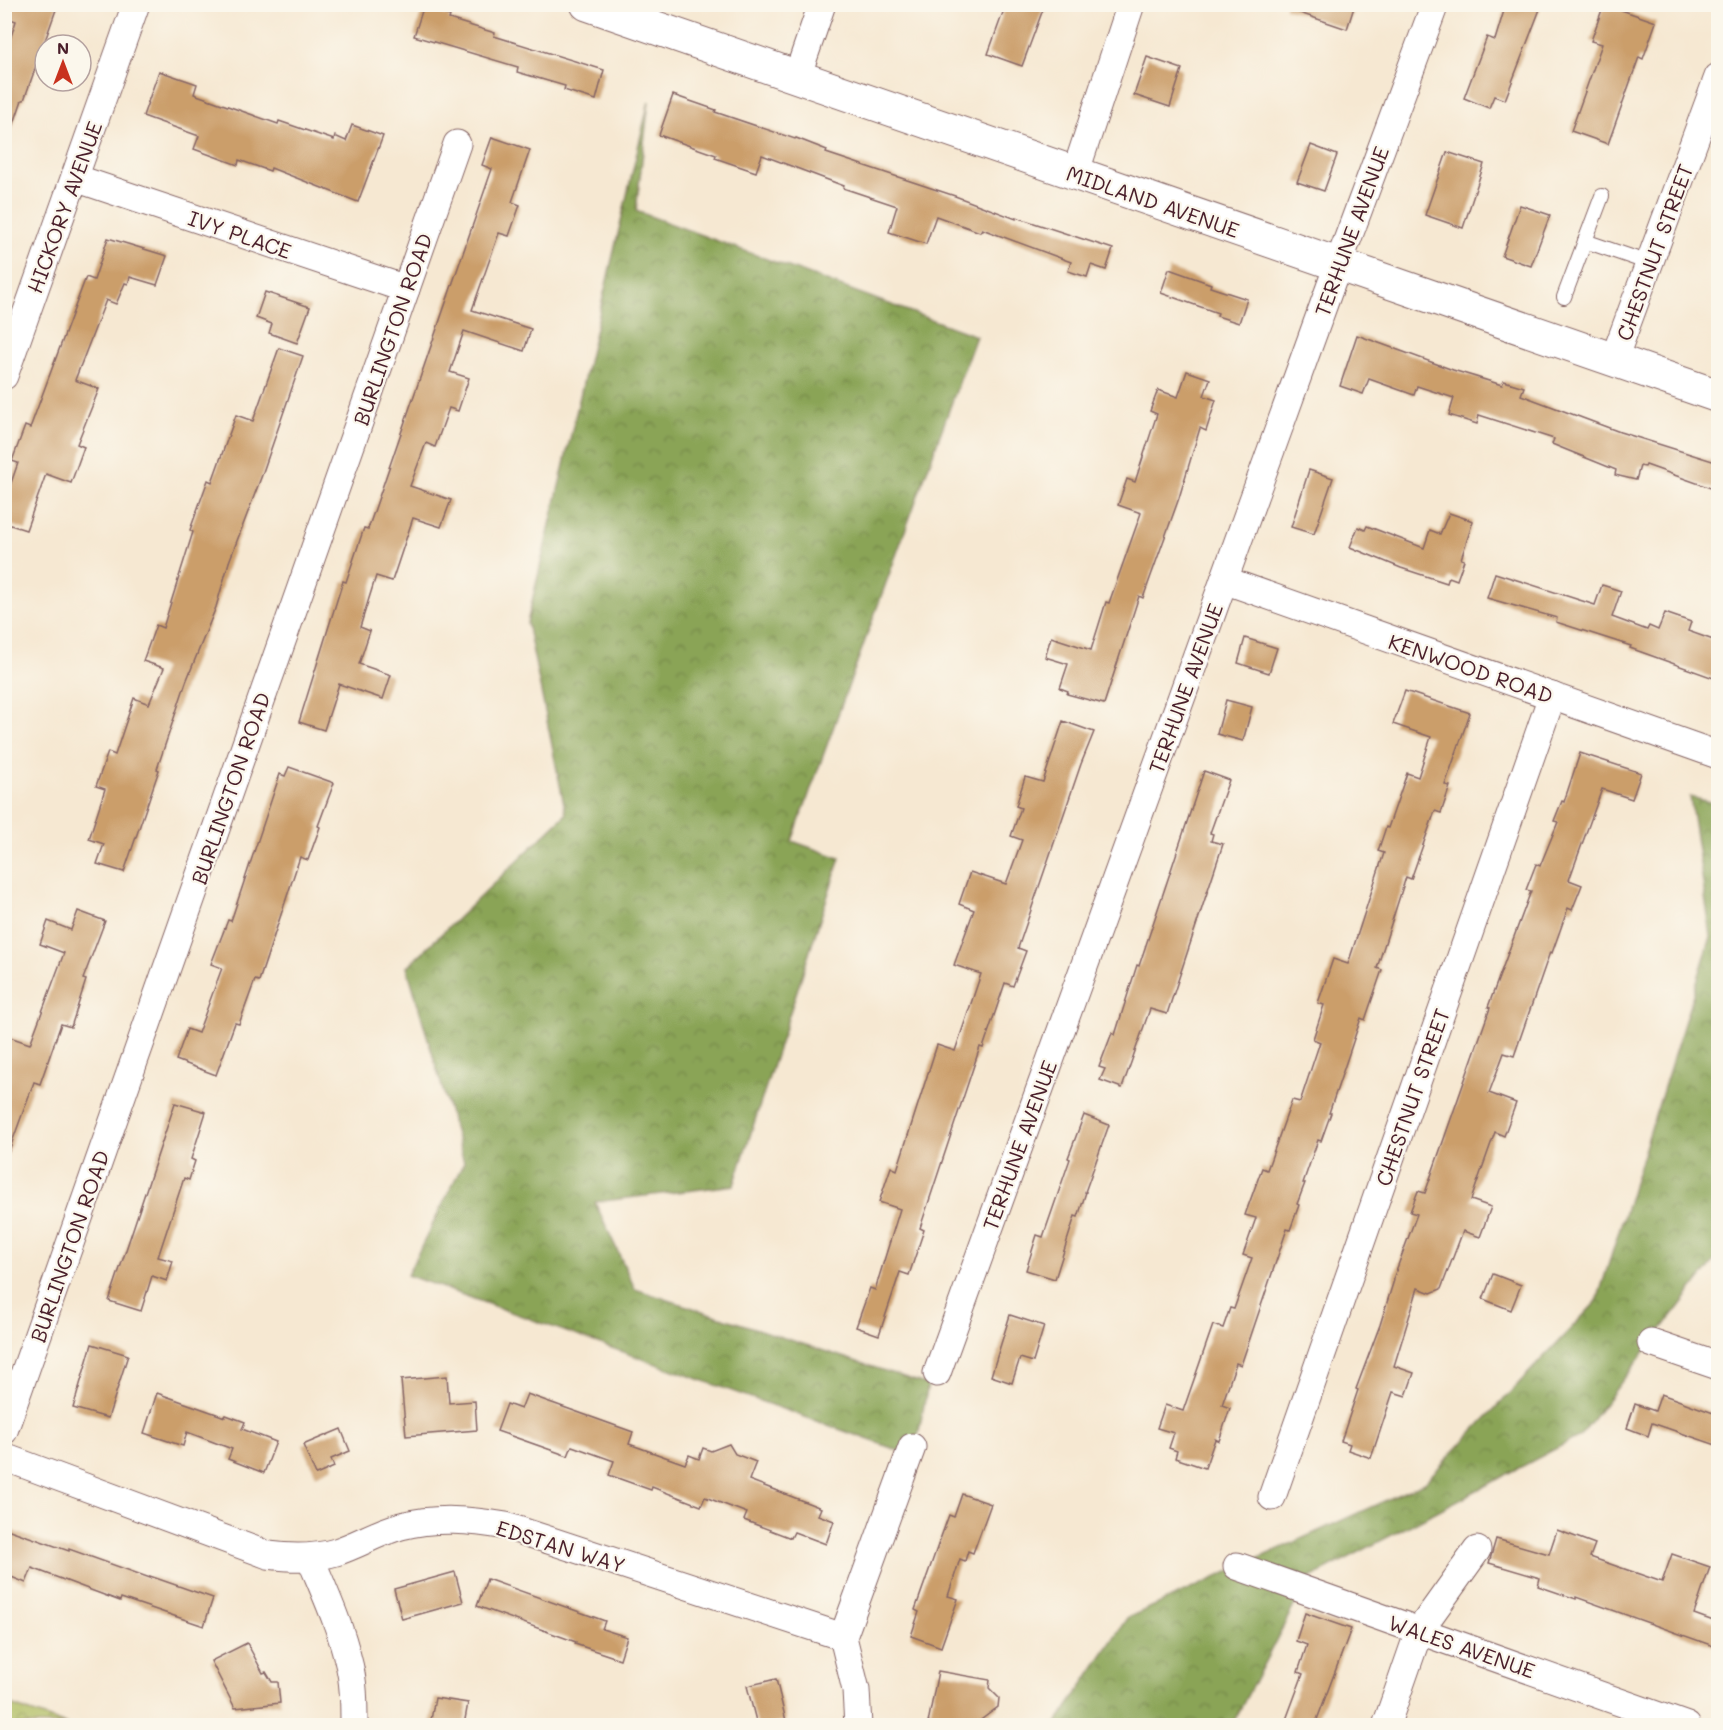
<svg xmlns="http://www.w3.org/2000/svg" width="1723" height="1730" font-family="Mali,sans-serif">
<defs>
<pattern id="forest-crowns" width="20" height="18" patternUnits="userSpaceOnUse" patternTransform="scale(1.5)"><rect width="20" height="18" fill="#8aa456"/><path d="M2 6a3 3 0 1 1 6 0M12 15a3 3 0 1 1 6 0" fill="none" stroke="#738547"/></pattern>
<pattern id="park-crowns" width="20" height="18" patternUnits="userSpaceOnUse" patternTransform="scale(1.5)"><rect width="20" height="18" fill="#aebc5f"/><path d="M2 6a3 3 0 1 1 6 0M12 15a3 3 0 1 1 6 0" fill="none" stroke="#90984f"/></pattern>
</defs>
<rect width="100%" height="100%" fill="#fbf7ec"/>
<filter id="ink" filterUnits="userSpaceOnUse"><feTurbulence type="fractalNoise" baseFrequency=".0167" numOctaves="2"/><feDisplacementMap in="SourceGraphic" scale="12" xChannelSelector="R" yChannelSelector="G"/><feConvolveMatrix kernelMatrix="1 2 1 2 8 2 1 2 1" color-interpolation-filters="sRGB"/></filter>
<filter id="wash" filterUnits="userSpaceOnUse"><feTurbulence type="fractalNoise" baseFrequency=".008" numOctaves="4" result="noise"/><feDisplacementMap in="SourceGraphic" scale="24" xChannelSelector="R" yChannelSelector="G"/><feGaussianBlur stdDeviation="1.35" result="paint"/><feColorMatrix in="noise" values="0 0 0 0 0 0 0 0 0 0 0 0 0 0 0 0 0 1.4 0 .05"/><feComposite in="paint" operator="in"/></filter>
<g filter="url(#wash)">
<rect width="100%" height="100%" fill="#f6e8d2"/>
<g fill="url(#forest-crowns)" stroke="#6a6240" stroke-width="1.5">
<path d="M649,101L636,211L976,336L792,841L840,858L734,1185L595,1202L635,1289L928,1385L914,1456L407,1275L464,1162L407,967L566,814L527,623Z"/>
<path d="M1690,797L1718,804V1256L1580,1436L1308,1579L1232,1725L1055,1726L1127,1618L1424,1483L1597,1301L1711,937Z"/>
</g>
<path fill="url(#park-crowns)" stroke="#7c6e45" stroke-width="1.5" d="M5,1703L67,1725H5Z"/>
<g id="blocks">
<g fill="#cb9e6a">
<path d="M4,4H58L24,100H22L8,141L4,140V58L16,21L4,17Z"/>
<path d="M1006,4H1045L1022,66L988,54Z"/>
<path d="M1285,4H1355L1347,29L1285,8Z"/>
<path d="M1506,4H1542L1505,100L1494,96L1489,108L1464,98L1487,37L1495,40Z"/>
<path d="M1604,4L1656,22L1643,59L1639,57L1608,144L1571,131L1602,44L1591,41Z"/>
<path d="M423,8L450,16L449,19L495,33L494,36L604,70L596,100L564,90L565,86L517,72L518,67L414,36Z"/>
<path d="M1147,57L1182,69L1170,107L1134,95Z"/>
<path d="M159,71L197,84L194,94L278,124L279,121L334,140L335,136L346,141L352,125L383,136L358,202L271,168L270,171L239,160L238,165L194,149L199,136L143,116Z"/>
<path d="M673,95L716,110L715,112L795,139L796,138L827,150L826,153L955,196L1016,219V217L1113,249L1106,270L1091,265L1087,277L1068,271L1071,262L982,229L980,232L936,216L926,244L889,232L897,206L843,188L844,186L762,155L756,172L715,158L716,155L659,135Z"/>
<path d="M492,137L530,150L512,202L520,205L509,236L499,233L472,310L531,329L524,351L464,331L450,372L469,378L458,411L449,408L435,447L426,443L410,486L451,500L441,527L413,518L392,581L376,576L360,627L370,631L359,664L391,675L383,699L339,684L324,730L299,722L343,581L346,582L364,528L368,529L492,169L482,165Z"/>
<path d="M1311,145L1337,155L1324,191L1297,182Z"/>
<path d="M1447,152L1484,164L1463,228L1425,215Z"/>
<path d="M1520,205L1550,215L1531,266L1502,256Z"/>
<path d="M108,238L167,256L157,285L130,277L128,284L125,283L116,304L106,300L75,380L99,389L77,444L84,447L71,483L46,474L26,530L4,523V503L18,463L12,461L25,426L30,428L86,277L94,280Z"/>
<path d="M1169,269L1211,284L1210,287L1247,299L1239,323L1217,316L1218,313L1161,293Z"/>
<path d="M265,292L310,307L297,343L269,333L272,324L256,318Z"/>
<path d="M1357,335L1453,370L1502,385L1504,381L1524,387L1521,395L1620,432L1719,463V491L1646,465L1645,467L1640,466L1636,480L1615,475L1616,470L1552,444L1554,439L1479,415L1477,424L1449,415L1454,398L1417,386L1414,395L1369,379L1363,394L1340,386Z"/>
<path d="M279,348L303,356L262,475L229,562L216,607L186,682L157,769L159,770L124,872L97,864L104,844L89,839L105,789L96,786L108,752L115,755L134,698L149,704L164,668L143,661L156,625L163,628L193,532L190,530L208,480L212,482L236,415L253,421Z"/>
<path d="M1187,371L1210,379L1204,396L1216,400L1206,431L1200,428L1179,498L1143,598L1139,596L1104,704L1067,694L1068,691L1060,688L1068,664L1045,657L1051,637L1091,650L1106,602L1109,603L1141,513L1118,505L1127,479L1135,482L1157,414L1150,411L1158,390L1178,397Z"/>
<path d="M1309,470L1333,478L1314,534L1291,527Z"/>
<path d="M1449,513L1473,521L1461,559L1464,560L1457,580L1449,577L1447,583L1401,568L1350,547L1358,527L1365,530L1367,526L1424,548L1430,530L1440,534Z"/>
<path d="M1495,573L1595,605L1602,585L1621,591L1612,617L1647,630L1649,626L1658,630L1665,613L1691,622L1688,631L1719,642V680L1630,648L1631,646L1556,622L1557,618L1487,598Z"/>
<path d="M1245,638L1277,648L1269,673L1238,663Z"/>
<path d="M1405,691L1470,713L1445,785L1450,786L1441,813L1435,811L1411,879L1406,877L1377,968L1382,970L1365,1020L1361,1018L1329,1113H1331L1321,1141L1318,1140L1303,1183H1305L1297,1204L1299,1205L1290,1230L1287,1229L1241,1365L1236,1363L1222,1405L1230,1408L1219,1441L1215,1439L1205,1468L1175,1458L1177,1451L1169,1448L1174,1433L1157,1428L1165,1405L1183,1411L1213,1325L1223,1328L1230,1308L1234,1309L1252,1258L1243,1255L1256,1218L1245,1215L1262,1168L1267,1170L1292,1100L1300,1102L1320,1042L1313,1039L1324,1005L1318,1003L1333,959L1348,964L1384,853L1378,851L1386,827L1388,828L1407,773L1418,777L1431,737L1393,724Z"/>
<path d="M1226,700L1252,707L1243,741L1217,734Z"/>
<path d="M1063,721L1094,732L1081,764L1018,948L1026,951L1013,986L1005,983L983,1048L980,1047L920,1228L924,1230L909,1275L900,1272L879,1335L856,1327L870,1288L875,1290L900,1209L879,1202L891,1167L897,1170L937,1045L955,1051L981,974L954,965L974,910L959,904L970,872L1006,884L1022,840L1011,836L1021,808L1016,806L1025,777L1043,782Z"/>
<path d="M1580,753L1641,773L1632,799L1602,789L1569,880L1582,885L1572,910L1568,908L1552,953L1550,952L1514,1056L1504,1053L1489,1093L1516,1103L1504,1136L1495,1132L1471,1200L1491,1207L1480,1237L1463,1231L1441,1289L1431,1293L1418,1288L1394,1366L1414,1373L1406,1396L1393,1392L1371,1458L1348,1450L1350,1444L1341,1441L1358,1390L1356,1389L1380,1325L1394,1280L1393,1279L1417,1214L1410,1212L1418,1191L1425,1193L1490,1008L1488,1007L1531,891L1526,890L1536,864L1540,866L1558,822L1554,821L1562,801L1564,802Z"/>
<path d="M289,767L334,783L318,826L320,827L308,860L300,857L259,981L255,980L239,1024L235,1023L216,1075L176,1060L187,1029L198,1033L222,968L211,964L228,920L231,921L280,774L285,776Z"/>
<path d="M1204,771L1229,780L1210,833L1213,834L1211,841L1223,844L1167,1014L1150,1009L1122,1088L1100,1080L1105,1069L1099,1067L1112,1033L1115,1035L1137,965L1139,966Z"/>
<path d="M78,911L105,921L83,979L86,980L71,1027L61,1024L40,1084L34,1082L7,1156L4,1155V1035L30,1044L64,953L40,944L48,921L71,930Z"/>
<path d="M175,1103L206,1112L191,1159L195,1161L189,1180L184,1178L158,1257L173,1261L167,1281L152,1276L141,1311L109,1301Z"/>
<path d="M1084,1115L1109,1125L1085,1192H1086L1078,1217L1075,1216L1055,1279L1026,1270L1037,1235L1043,1237L1070,1159L1068,1158Z"/>
<path d="M1493,1274L1521,1285L1511,1310L1483,1299Z"/>
<path d="M1010,1315L1044,1326L1033,1362L1020,1358L1012,1383L991,1376Z"/>
<path d="M92,1344L128,1355L108,1418L73,1408Z"/>
<path d="M447,1376L449,1403L475,1401L477,1430L406,1436L401,1380Z"/>
<path d="M157,1393L225,1417L226,1415L245,1422L242,1429L276,1442L264,1473L228,1459L232,1449L187,1432L183,1446L144,1433Z"/>
<path d="M527,1394L633,1432L629,1444L685,1464L689,1455L699,1459L703,1448L711,1451L729,1444L735,1454L756,1462L749,1480L821,1508L818,1515L834,1521L826,1544L794,1532L791,1538L744,1520L747,1513L705,1497L701,1506L652,1487L651,1490L609,1475L614,1461L572,1446L568,1456L497,1431L507,1404L521,1409Z"/>
<path d="M1661,1394L1719,1415V1446L1652,1423L1648,1436L1627,1428L1635,1404L1655,1411Z"/>
<path d="M341,1429L350,1451L331,1459L334,1467L316,1475L303,1445Z"/>
<path d="M962,1494L991,1504L973,1553L968,1551L965,1561L960,1559L948,1596L958,1599L941,1647L911,1636L919,1612L915,1610L938,1545L949,1515L954,1517Z"/>
<path d="M4,1528L69,1551V1549L150,1578V1576L213,1598L204,1626L121,1598L120,1601L32,1568L26,1583L4,1574Z"/>
<path d="M1557,1530L1595,1544L1590,1557L1662,1582L1672,1554L1710,1567L1694,1614L1719,1623V1648L1576,1597V1599L1538,1586L1540,1578L1489,1563L1496,1539L1549,1554Z"/>
<path d="M455,1572L463,1602L402,1619L394,1589Z"/>
<path d="M487,1579L605,1621L602,1629L627,1637L620,1659L575,1644L576,1642L477,1606Z"/>
<path d="M1305,1613L1351,1629L1315,1725H1284L1303,1674L1298,1672L1307,1645L1296,1641Z"/>
<path d="M247,1643L263,1673L266,1672L272,1682H278L280,1703L235,1708L211,1661Z"/>
<path d="M938,1671L990,1680L989,1688L999,1698L998,1707L974,1725H932L933,1723H928Z"/>
<path d="M776,1679L786,1721L768,1725H757L747,1686Z"/>
<path d="M435,1698L468,1703L464,1725H430Z"/>
</g>
</g>
</g>
<g filter="url(#ink)">
<use href="#blocks" fill-opacity="0" stroke="#866565" stroke-width="1.5"/>
<g fill="none" stroke-linecap="round" stroke-linejoin="round">
<defs>
<g id="lane">
<path d="M1585,241L1649,263"/>
<path d="M1564,297L1602,196"/>
</g>
<g id="street">
<path d="M797,77L822,4"/>
<path d="M1075,174L1131,4"/>
<path d="M75,178L406,289"/>
<path d="M1614,359L1718,77"/>
<path d="M4,376L136,4"/>
<path d="M1224,580L1718,755"/>
<path d="M1651,1343L1718,1366"/>
<path d="M937,1373L1338,265L1435,4"/>
<path d="M4,1431L457,144"/>
<path d="M4,1457L268,1555C291,1558 313,1559 336,1552C358,1545 378,1532 401,1526C436,1517 471,1520 506,1526L843,1637"/>
<path d="M1272,1497L1552,696"/>
<path d="M310,1557C324,1591 340,1625 348,1660C354,1681 354,1703 354,1726"/>
<path d="M1237,1566L1687,1726"/>
<path d="M858,1726L856,1690L843,1637L912,1447"/>
<path d="M1386,1726L1419,1631L1477,1550"/>
</g>
<path id="secondary" d="M587,4L1718,396"/>
</defs>
<use href="#lane" stroke="#866565" stroke-width="16"/>
<use href="#street" stroke="#866565" stroke-width="29"/>
<use href="#secondary" stroke="#866565" stroke-width="35"/>
<use href="#lane" stroke="#fff" stroke-width="14"/>
<use href="#street" stroke="#fff" stroke-width="27"/>
<use href="#secondary" stroke="#fff" stroke-width="33"/>
</g>
</g>
<g text-anchor="middle" dominant-baseline="central" stroke-width="4.5" stroke-linejoin="round" paint-order="stroke">
<g font-size="21" fill="#4a1f2b" stroke="#fbf7ec">
<text transform="translate(1153 201) rotate(19)">MIDLAND AVENUE</text>
<text transform="translate(64 207) rotate(-70)">HICKORY AVENUE</text>
<text transform="translate(1351 231) rotate(-70)">TERHUNE AVENUE</text>
<text transform="translate(240 234) rotate(19)">IVY PLACE</text>
<text transform="translate(1654 252) rotate(-70)">CHESTNUT STREET</text>
<text transform="translate(392 329) rotate(-71)">BURLINGTON ROAD</text>
<text transform="translate(1471 668) rotate(19)">KENWOOD ROAD</text>
<text transform="translate(1185 688) rotate(-70)">TERHUNE AVENUE</text>
<text transform="translate(230 788) rotate(-71)">BURLINGTON ROAD</text>
<text transform="translate(1412 1097) rotate(-71)">CHESTNUT STREET</text>
<text transform="translate(1019 1145) rotate(-70)">TERHUNE AVENUE</text>
<text transform="translate(69 1246) rotate(-71)">BURLINGTON ROAD</text>
<text transform="translate(561 1546) rotate(17)">EDSTAN WAY</text>
<text transform="translate(1462 1646) rotate(19)">WALES AVENUE</text>
</g>
</g>
<rect width="1723" height="1730" fill="none" stroke="#fbf7ec" stroke-width="24"/>
<g transform="translate(63 63)"><circle r="28" fill="#fbf7ec" stroke="#b4a19f" stroke-width="1.5"/>
<path d="M0-4.5L10 22L0 15L-10 22Z" fill="#c8321e"/>
<text y="-9" font-size="16" font-weight="bold" text-anchor="middle" fill="#4a1f2b">N</text>
</g>
</svg>
